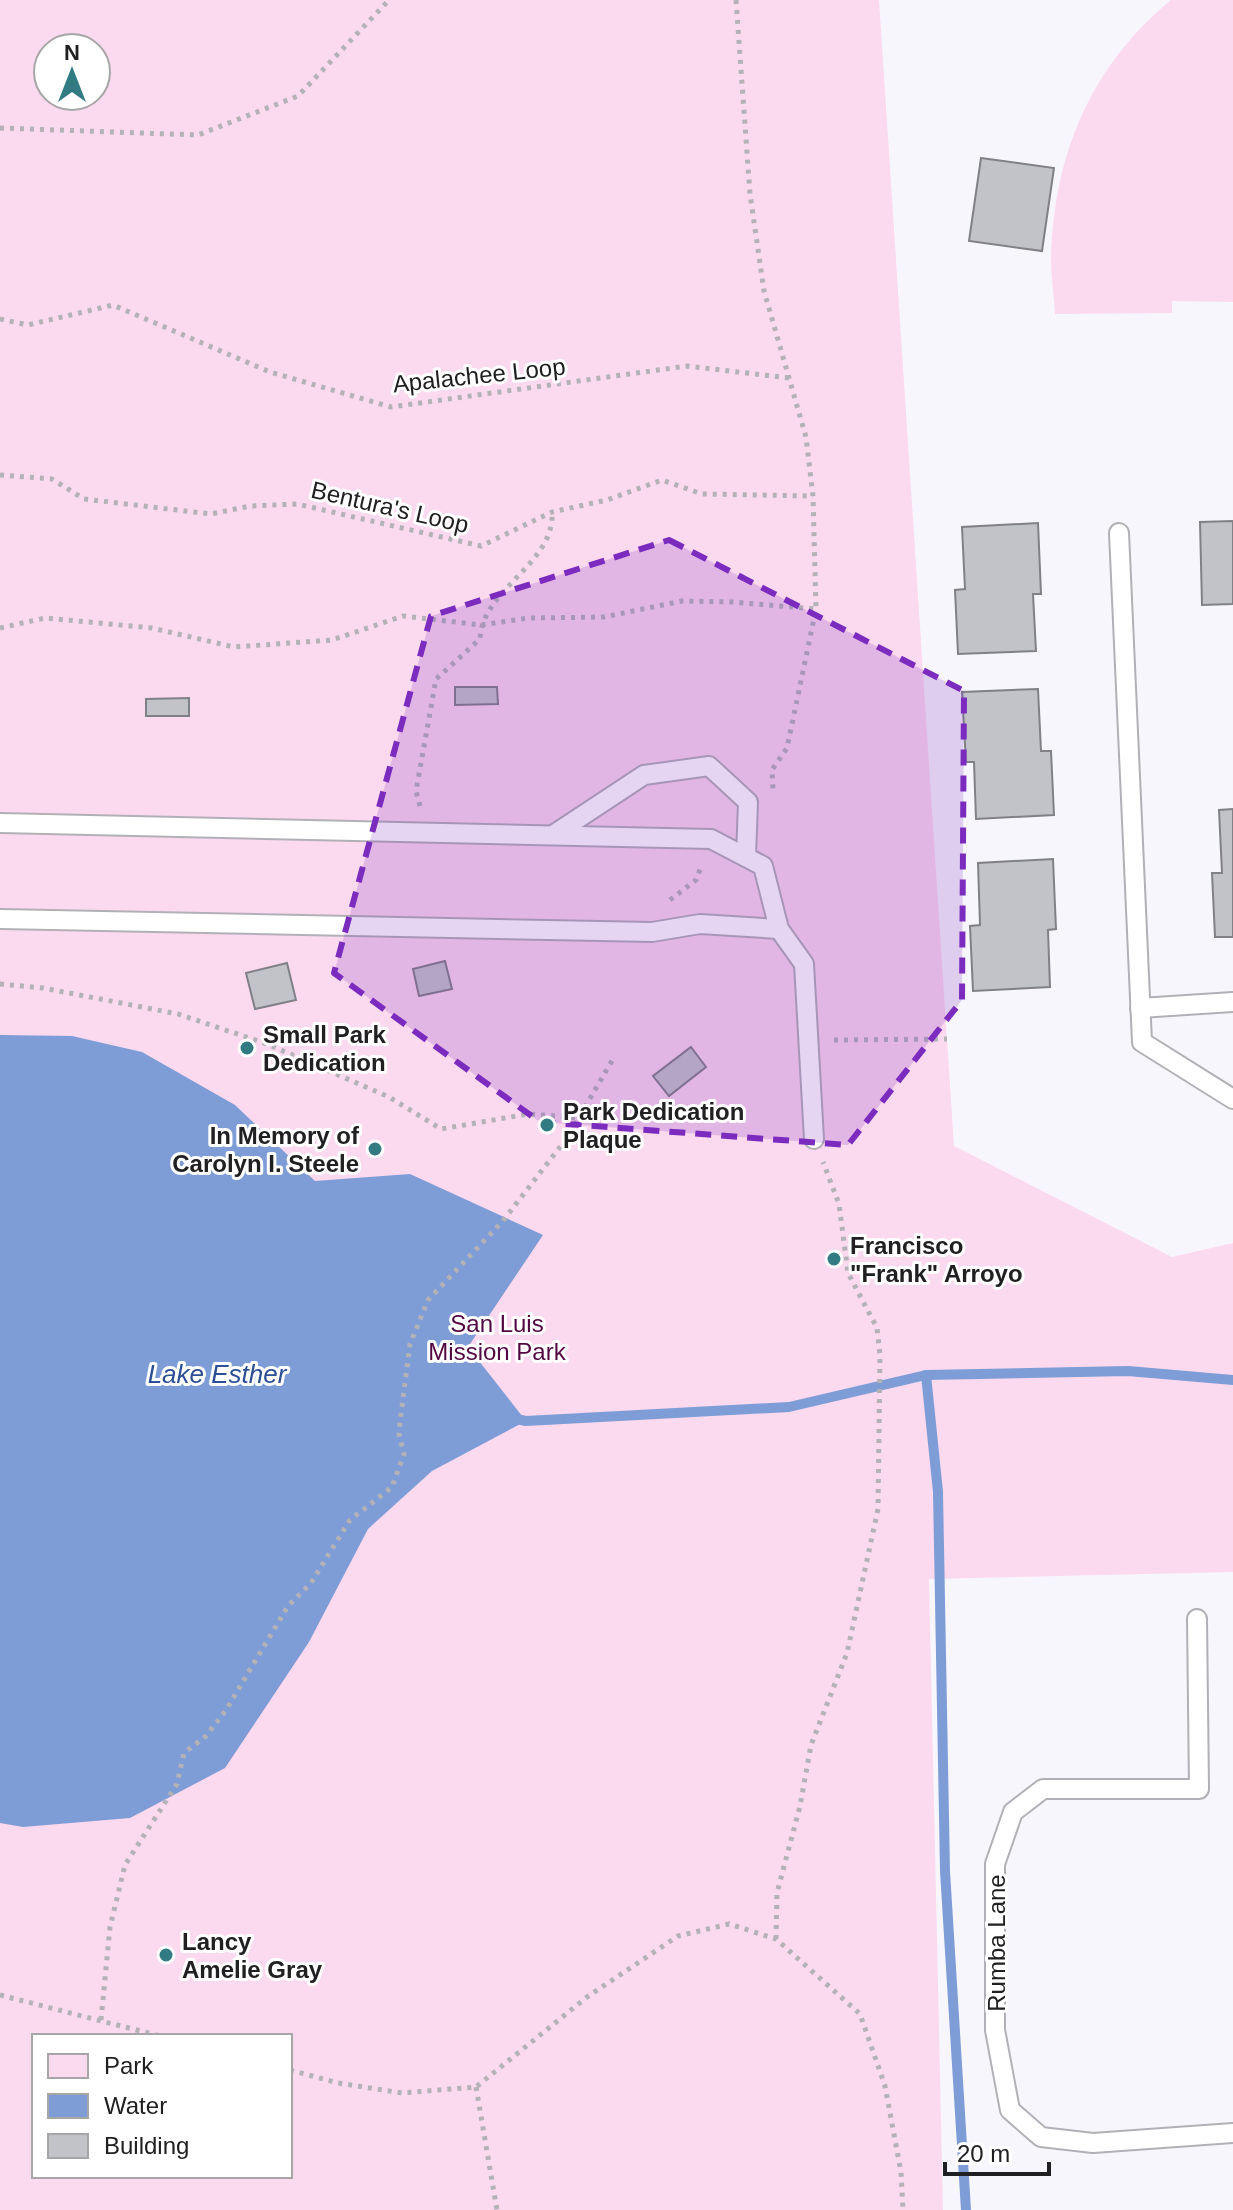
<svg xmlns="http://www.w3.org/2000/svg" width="1233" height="2210" font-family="Helvetica,sans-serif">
<rect width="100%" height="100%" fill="#f8f6fd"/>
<g fill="#fbd9ef" fill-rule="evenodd">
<path d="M0,0H879L954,1146L1172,1257L1233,1243V1572L929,1579L943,2210H0ZM48,48H96V96H48ZM34,2036H290V2176H34Z"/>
<path d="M1171,0H1233V302L1172,301V313L1055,314C1054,296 1051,277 1051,259C1054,155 1090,67 1171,0Z"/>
</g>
<path fill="#7e9dd7" d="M0,1035L72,1036L142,1052L235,1105L315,1181L410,1174L543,1235L468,1347L526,1421L432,1471L368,1529L309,1642L225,1768L130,1818L23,1827L0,1823Z"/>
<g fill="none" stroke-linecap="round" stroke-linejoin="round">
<g stroke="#7e9dd7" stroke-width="10">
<path d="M926,1375L938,1492L945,1871L966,2210"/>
<path d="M516,1419L526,1421L789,1407L926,1375L1128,1371L1233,1380"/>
</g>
</g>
<g fill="#c2c3c9" stroke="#808187" stroke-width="2">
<path d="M981,158L1054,168L1042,251L969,241Z"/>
<path d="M1233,521V604L1202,605L1200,522Z"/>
<path d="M1038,523L1041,594H1033L1036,651L958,654L955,590L965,589L962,527Z"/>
<path d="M455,687H497L498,704L455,705Z"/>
<path d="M1038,689L1041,751H1051L1054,815L976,819L974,762H966L962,692Z"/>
<path d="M189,698V716H146V699Z"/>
<path d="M1233,809V937H1215L1212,873H1222L1219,810Z"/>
<path d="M1053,859L1056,929L1048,930L1050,987L973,991L970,926L980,925L978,863Z"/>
<path d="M445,961L452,989L419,996L413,969Z"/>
<path d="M287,963L296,1000L255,1009L246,973Z"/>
<path d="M691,1047L706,1067L669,1096L653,1076Z"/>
</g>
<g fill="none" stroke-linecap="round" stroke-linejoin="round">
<defs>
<g id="lane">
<path d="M1119,533L1142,1042L1233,1099"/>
<path d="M0,823L711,839L763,866L779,929L804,964L814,1139"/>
<path d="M553,835L644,775L709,766L748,802L746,857"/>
<path d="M0,919L652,932L700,924L779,929"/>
<path d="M1140,1008L1233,1002"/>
<path d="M1197,1619L1199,1789H1043L1013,1812L995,1864V2030L1010,2110L1041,2137L1093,2143L1233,2133"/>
</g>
</defs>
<use href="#lane" stroke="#b2b0b6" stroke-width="22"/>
<g stroke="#b3b2b7" stroke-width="5" stroke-dasharray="4 6" stroke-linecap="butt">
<path d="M736,0L750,194L764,291L806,437L813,496L816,609L787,748L772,770L773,791"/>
<path d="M0,128L198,135L298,96L389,0"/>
<path d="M0,319L28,325L113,305L270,372L391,407L687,366L789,378"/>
<path d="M0,475L52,479L84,499L211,514L250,506L297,504L481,546L552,512L607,500L662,480L702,494L813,496"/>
<path d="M0,628L45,618L152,628L234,647L332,640L403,616L481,625L529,618L604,617L682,601L732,602L816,609"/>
<path d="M420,806L416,791L436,679L480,639C482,589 555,564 552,512"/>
<path d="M670,900L696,880L702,864"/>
<path d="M0,984L43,988L178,1014L267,1044L389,1097L441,1129L528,1114L579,1118"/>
<path d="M834,1040L947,1039"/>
<path d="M776,1939L777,1893L800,1806L811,1745L847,1653L878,1509L880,1355L877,1328L848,1273L839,1204L823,1162"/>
<path d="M0,1995L160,2036"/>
<path d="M101,2020L110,1927L125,1865L177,1784L184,1753L206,1736L226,1710L288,1606L311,1583L350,1520L392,1487L404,1454L399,1434L400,1422L410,1344L428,1300L502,1222L567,1138L613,1059"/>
<path d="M290,2070L338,2083L402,2093L476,2087L587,1997L678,1936L729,1924L776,1939L860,2014L885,2086L901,2172L903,2210"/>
<path d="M476,2087L497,2210"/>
</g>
<use href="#lane" stroke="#fff" stroke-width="18"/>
</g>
<path fill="#7b2cbf" fill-opacity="0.2" stroke="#7b2cbf" stroke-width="6" stroke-dasharray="16 10" stroke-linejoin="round" d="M669,540L964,691L962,1000L848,1145L540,1122L334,973L431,616Z"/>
<g fill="#327b82" stroke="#fff" stroke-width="3">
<circle cx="247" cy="1048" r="8"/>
<circle cx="547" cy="1125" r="8"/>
<circle cx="375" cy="1149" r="8"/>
<circle cx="834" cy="1259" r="8"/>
<circle cx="166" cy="1955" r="8"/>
</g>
<g text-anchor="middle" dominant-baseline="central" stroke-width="6" stroke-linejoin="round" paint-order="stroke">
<g font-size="24" fill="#202022" stroke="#fff">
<text transform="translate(479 375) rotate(-6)">Apalachee Loop</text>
<text transform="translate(390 507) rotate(13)">Bentura's Loop</text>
<text transform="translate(996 1943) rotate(-90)">Rumba Lane</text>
</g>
<g font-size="24" font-weight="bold" fill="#202022" stroke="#fff" text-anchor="start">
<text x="263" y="1034">Small Park<tspan x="263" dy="28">Dedication</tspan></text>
<text x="563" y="1111">Park Dedication<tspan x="563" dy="28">Plaque</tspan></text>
<text x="359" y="1135" text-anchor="end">In Memory of<tspan x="359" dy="28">Carolyn I. Steele</tspan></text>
<text x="850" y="1245">Francisco<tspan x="850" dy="28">"Frank" Arroyo</tspan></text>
<text x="182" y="1941">Lancy<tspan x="182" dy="28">Amelie Gray</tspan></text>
</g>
<g font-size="24" fill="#520742" stroke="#fff">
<text x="497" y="1323">San Luis<tspan x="497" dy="28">Mission Park</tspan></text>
</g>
<g font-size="26" font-style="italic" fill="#2b4e95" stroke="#fff">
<text x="217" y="1374">Lake Esther</text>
</g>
</g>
<rect x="32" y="2034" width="260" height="144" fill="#ffffff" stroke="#a6a6a7" stroke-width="2"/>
<rect x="48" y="2054" width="40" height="24" fill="#fbd9ef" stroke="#a6a6a7" stroke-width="2"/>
<text x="104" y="2074" font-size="24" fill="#202022">Park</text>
<rect x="48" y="2094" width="40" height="24" fill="#7e9dd7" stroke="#a6a6a7" stroke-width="2"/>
<text x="104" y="2114" font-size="24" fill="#202022">Water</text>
<rect x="48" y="2134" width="40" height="24" fill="#c2c3c9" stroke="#a6a6a7" stroke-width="2"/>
<text x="104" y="2154" font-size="24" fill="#202022">Building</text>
<g transform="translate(72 72)"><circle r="38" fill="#ffffff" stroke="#a6a6a7" stroke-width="2"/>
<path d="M0-6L14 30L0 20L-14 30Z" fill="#327b82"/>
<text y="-12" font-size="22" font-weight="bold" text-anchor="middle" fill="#202022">N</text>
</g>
<path d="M945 2162v12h104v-12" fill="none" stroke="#202022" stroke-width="4"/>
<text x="957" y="2162" font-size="24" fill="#202022" stroke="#ffffff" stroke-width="6" paint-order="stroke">20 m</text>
</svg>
